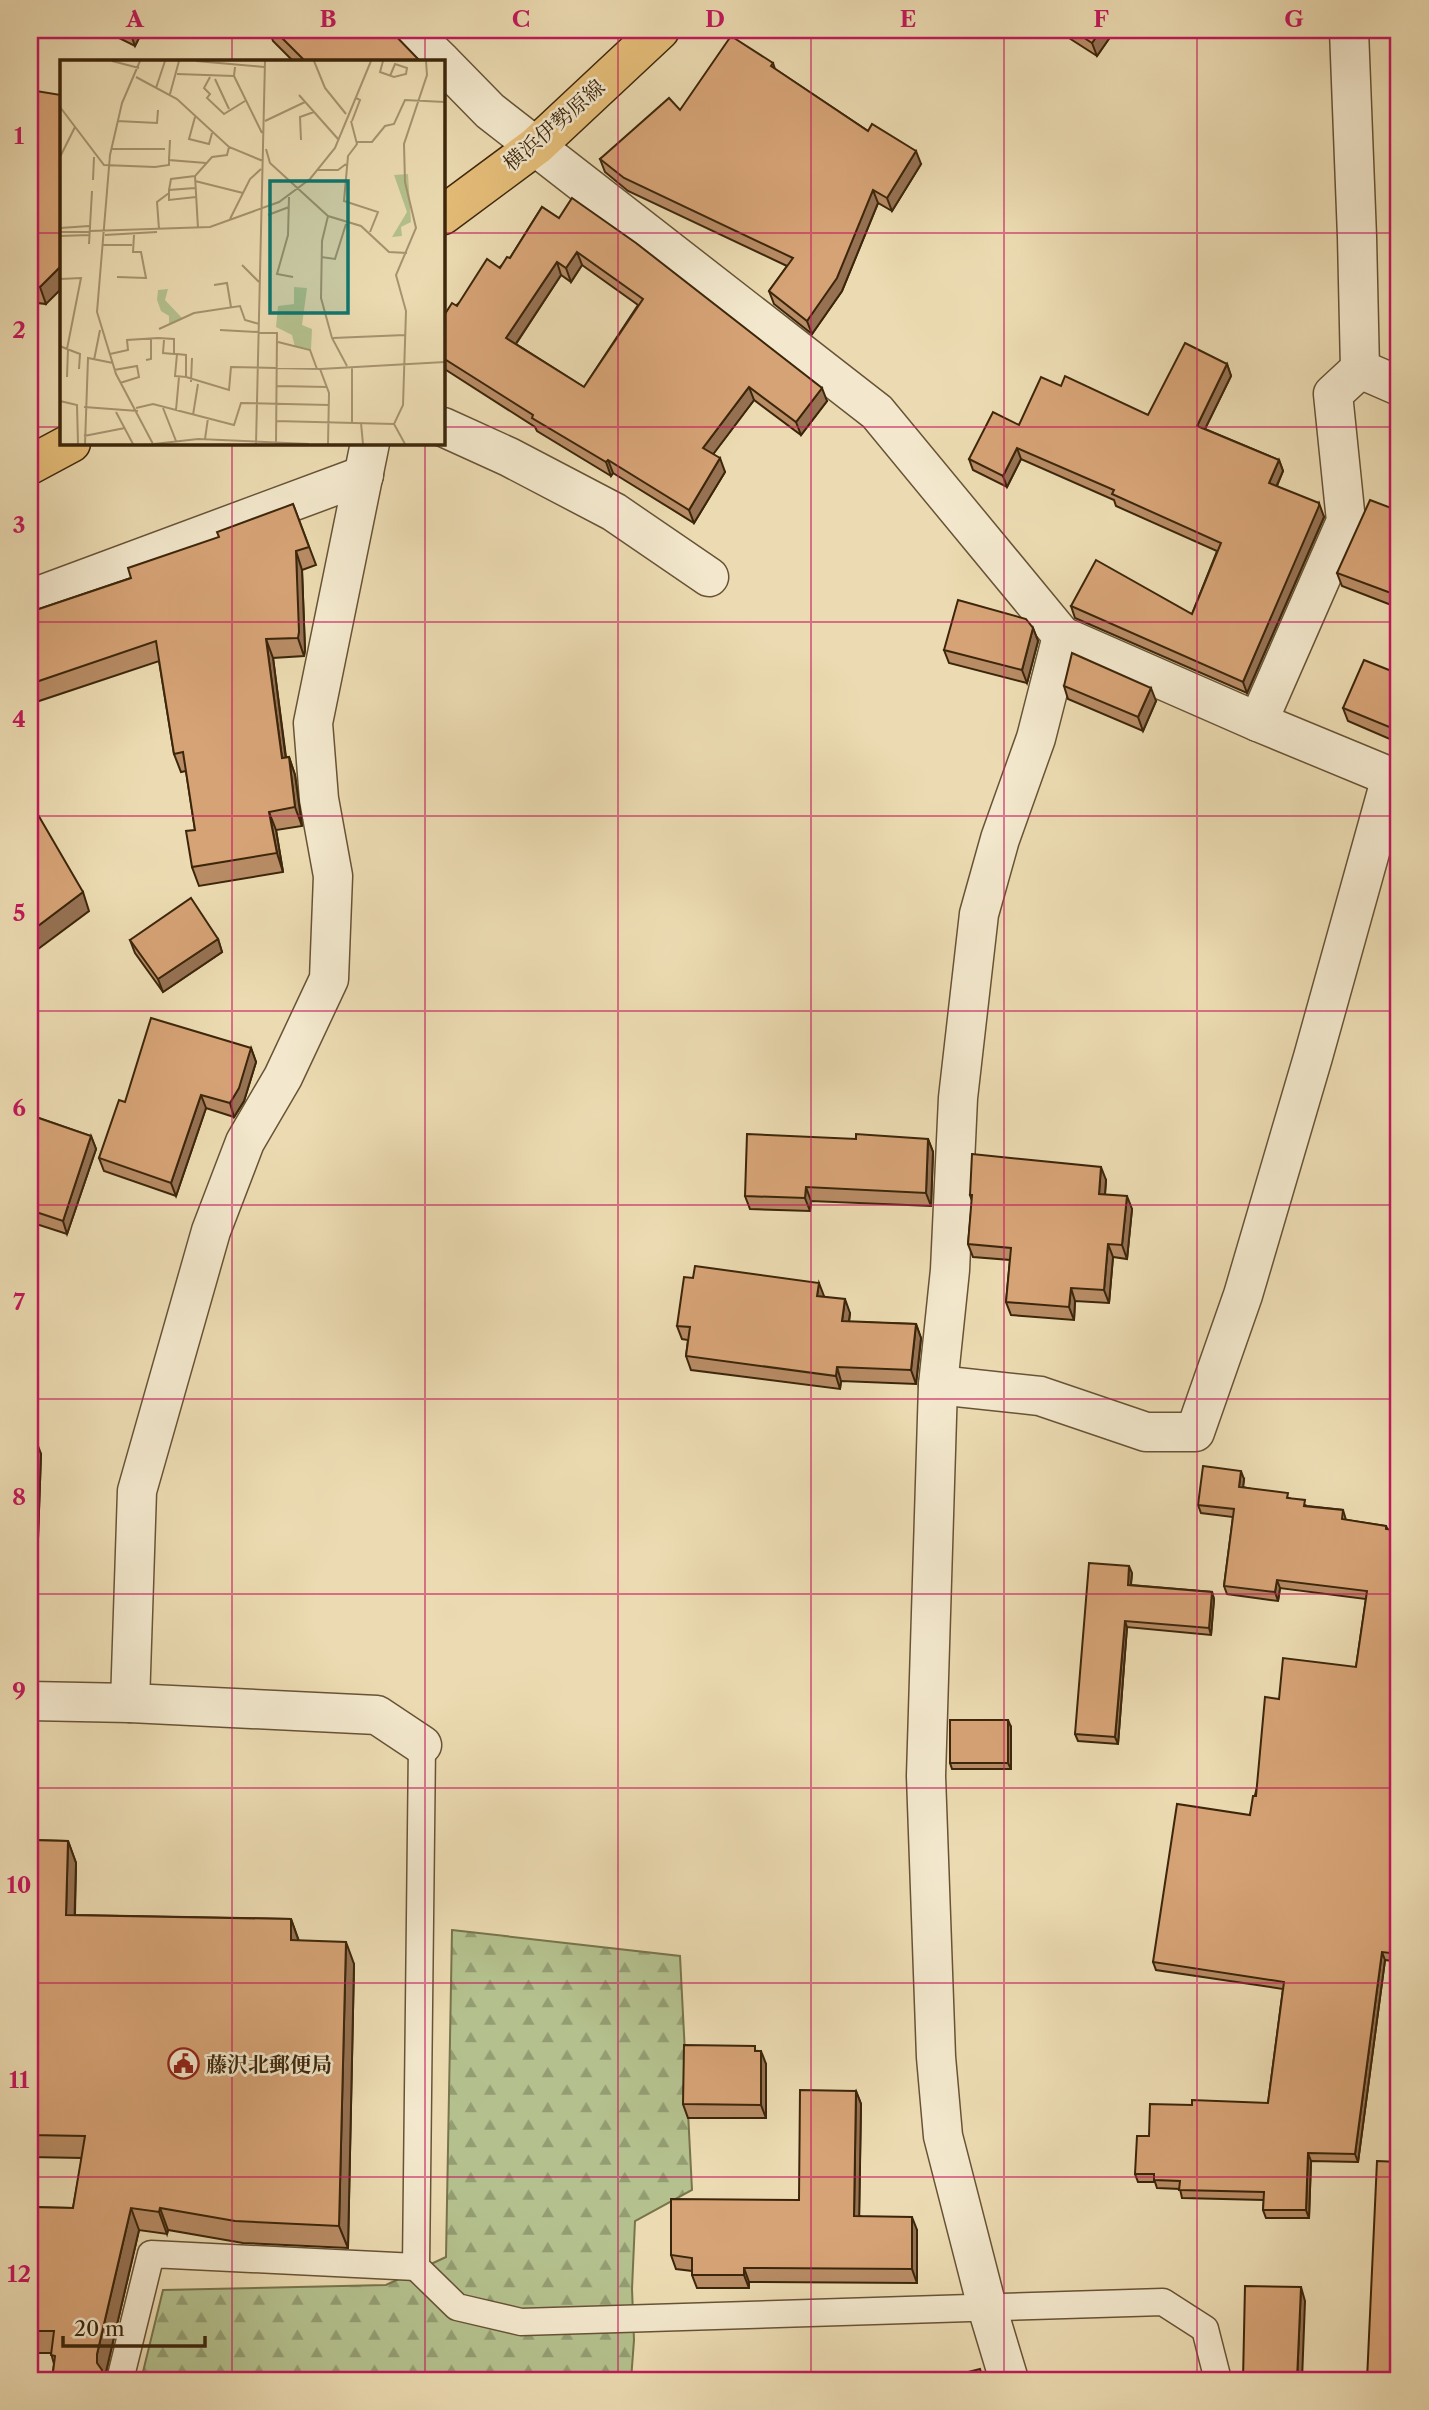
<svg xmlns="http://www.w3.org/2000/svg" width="1429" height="2410" font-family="'Libre Caslon Text','Noto Serif JP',serif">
<defs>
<pattern id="forest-firs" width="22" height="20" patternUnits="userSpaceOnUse" patternTransform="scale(1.75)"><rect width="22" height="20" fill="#b4c18e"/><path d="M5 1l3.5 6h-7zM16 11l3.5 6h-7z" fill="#949d72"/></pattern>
</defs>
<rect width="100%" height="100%" fill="#ecdbb2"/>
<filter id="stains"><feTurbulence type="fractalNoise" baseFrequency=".00286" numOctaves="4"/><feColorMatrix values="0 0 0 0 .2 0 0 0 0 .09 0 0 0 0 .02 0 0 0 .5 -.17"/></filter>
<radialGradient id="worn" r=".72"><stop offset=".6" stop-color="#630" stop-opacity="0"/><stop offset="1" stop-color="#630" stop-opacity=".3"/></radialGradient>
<path fill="url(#forest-firs)" stroke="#78744c" stroke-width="2" d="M452,1930L680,1956L692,2190L635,2221L632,2289L634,2340L631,2380H141L163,2290L386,2285L446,2257Z"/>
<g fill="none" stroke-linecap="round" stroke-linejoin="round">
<defs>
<g id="service">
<path d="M422,1745L416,2267L457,2307L521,2322L1163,2302L1205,2329L1218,2380"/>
<path d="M120,2380L151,2254L416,2267"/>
</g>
<g id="minor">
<path d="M409,30L441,61"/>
<path d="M1349,30L1357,237L1360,369L1399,386"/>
<path d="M443,63L490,111L877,412L1062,636L1258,722L1391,777L1399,778"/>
<path d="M443,427L509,457L614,512L709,577"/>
<path d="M370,443L313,723L319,799L333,876L329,979L283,1077L245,1142L211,1231L137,1491L130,1703L377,1715L422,1745"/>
<path d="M30,599L364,475"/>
<path d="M1258,722L1346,521L1333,394L1360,369"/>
<path d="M938,1385L1040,1396L1146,1432H1195L1243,1295L1313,1057L1391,777"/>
<path d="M30,1701L130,1703"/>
<path d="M1009,2380L987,2307L943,2136L936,2057L926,1776L938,1385L950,1270L958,1098L979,914L1000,839L1036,738L1062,636"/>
</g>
<g id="primary">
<path d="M443,215L536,146L660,30"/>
<path d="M30,465L71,443"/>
</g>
</defs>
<use href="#service" stroke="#685335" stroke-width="29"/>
<use href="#minor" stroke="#685335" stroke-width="41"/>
<use href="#primary" stroke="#3c260b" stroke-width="41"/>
<use href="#service" stroke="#f3e8cd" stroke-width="26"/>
<use href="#minor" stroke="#f3e8cd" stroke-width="38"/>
<use href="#primary" stroke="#e6be79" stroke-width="38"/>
</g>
<g fill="#b88c65" stroke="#3c260b" stroke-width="2" fill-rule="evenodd">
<path d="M103,30H143L135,46Z"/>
<path d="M269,30H384L420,61H293L273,41Z"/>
<path d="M1046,30H1115L1097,56L1058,31L1055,35Z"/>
<path d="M773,63L775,69L868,131L921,164L892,211L878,203L842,291L812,334L774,304L769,291L787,266L628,191L605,172L600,159L680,110Z"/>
<path d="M30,90L46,304L30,302Z"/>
<path d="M542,207L827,401L801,435L754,400L713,454L725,472L694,523L613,473L611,476L537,431L535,427L443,368V317L510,258ZM582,265L638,305L584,387L516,344L561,275L571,282Z"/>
<path d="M1227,364L1231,376L1205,429L1279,460L1283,471L1277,486L1323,515L1324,517L1247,693L1075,618L1071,606L1192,614L1217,551L1116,506L1114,500L1021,459L1007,487L973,470L969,459L1019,425L1061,386L1148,415Z"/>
<path d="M293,504L316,565L302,570L305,650L304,656L273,658L286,757H289L295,775L302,826L276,830L283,872L199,886L192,867L195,830L186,771L181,772L174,754L159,661L30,704V612L131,578Z"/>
<path d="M1399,511V608L1342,586L1337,573Z"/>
<path d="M1033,628L1038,641L1027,683L949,663L944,650Z"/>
<path d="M1399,674V743L1348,721L1343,708Z"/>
<path d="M1064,686L1156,701L1143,731L1068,699Z"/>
<path d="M218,939L222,952L163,992L135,953L130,940Z"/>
<path d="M251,1048L256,1062L244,1101L234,1117L206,1108L176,1196L104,1171L99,1158L125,1102Z"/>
<path d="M30,1115L91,1136L96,1149L67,1234L30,1222Z"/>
<path d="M856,1139H928L933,1152L931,1206L811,1201L810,1211L750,1209L745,1196Z"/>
<path d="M1106,1180L1105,1194L1132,1209L1127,1259L1113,1257L1109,1303L1075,1301L1074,1320L1011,1315L1006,1302L1010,1260L973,1257L968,1244L972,1201L970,1195Z"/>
<path d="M823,1297L850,1313L849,1322L916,1324L921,1338L916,1384L841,1381L840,1389L691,1370L686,1356L688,1340L682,1339L677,1326Z"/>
<path d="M30,1435L41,1454L37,1567H30Z"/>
<path d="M1244,1479L1243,1487L1289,1498L1307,1506L1343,1510L1346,1520L1386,1526L1388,1530L1399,1531V1962L1385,1960L1358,2162L1311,2161L1309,2218H1266L1263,2210L1264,2200L1182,2198L1180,2189L1157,2188L1155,2182H1138L1135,2174L1149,2136L1192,2105L1268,2103L1283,1989L1156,1970L1153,1962L1250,1815L1279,1699L1356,1667L1366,1599L1280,1588L1278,1601L1227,1594L1224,1586L1233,1517L1201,1513L1198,1505Z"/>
<path d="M1132,1573L1131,1585L1212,1592L1214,1599L1211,1635L1127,1627L1118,1744L1078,1741L1075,1734Z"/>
<path d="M1011,1727V1769H952L950,1763Z"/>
<path d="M30,1840L68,1841L76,1863L75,1915L291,1919L299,1941L354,1964L348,2248L243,2243L168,2230L167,2234L139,2230L105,2376L106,2380H52L54,2364L51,2353H30V2207L73,2208L82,2158L30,2157Z"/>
<path d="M757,2051L766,2064V2118H688L683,2104Z"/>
<path d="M856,2091L861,2104L859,2216L917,2230V2283L749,2282V2288H697L692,2275V2271L676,2269L671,2255L799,2200Z"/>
</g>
<g fill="#967253" stroke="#3c260b" stroke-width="2">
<path d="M131,30H143L135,46L130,32Z"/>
<path d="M1053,30L1058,31L1055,35Z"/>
<path d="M1101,30H1115L1097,56L1092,43Z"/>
<path d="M916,151L921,164L892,211L887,198Z"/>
<path d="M873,190L878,203L842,291L812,334L807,321Z"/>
<path d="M577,252L582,265L571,282L566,268Z"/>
<path d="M557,262L561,275L511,351L506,338Z"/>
<path d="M61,266V289L46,304L40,287Z"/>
<path d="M1227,364L1231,376L1201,437L1197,426Z"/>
<path d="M749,387L754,400L708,461L703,448Z"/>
<path d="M822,388L827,401L801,435L796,422Z"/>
<path d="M1017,448L1021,459L1007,487L1003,476Z"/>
<path d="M720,458L725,472L694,523L689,510Z"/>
<path d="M608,460L613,473L611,476L606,462Z"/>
<path d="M1279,460L1283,471L1273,494L1269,483Z"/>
<path d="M1319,503L1324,517L1247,693L1243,682Z"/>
<path d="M296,551L302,570L305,650L304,656L298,638Z"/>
<path d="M1033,628L1038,641L1027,683L1022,670Z"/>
<path d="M266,639L273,658L288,776L282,758Z"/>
<path d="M1151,688L1156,701L1143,731L1138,717Z"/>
<path d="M289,757L295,775L302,826L295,807Z"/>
<path d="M269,812L276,830L283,872L277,853Z"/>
<path d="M83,892L89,911L30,955V932Z"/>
<path d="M218,939L222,952L163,992L158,979Z"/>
<path d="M251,1048L256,1062L244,1101L234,1117L230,1103Z"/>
<path d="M201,1095L206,1108L176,1196L171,1183Z"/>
<path d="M91,1136L96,1149L67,1234L63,1221Z"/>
<path d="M928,1139L933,1152L931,1206L926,1193Z"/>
<path d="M1101,1167L1106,1180L1104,1207L1099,1194Z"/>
<path d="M806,1187L811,1201L810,1211L805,1198Z"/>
<path d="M1127,1196L1132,1209L1127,1259L1122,1245Z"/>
<path d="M1108,1244L1113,1257L1109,1303L1104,1290Z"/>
<path d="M819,1283L824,1296L822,1310L817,1296Z"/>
<path d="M1071,1288L1075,1301L1074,1320L1069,1307Z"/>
<path d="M845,1299L850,1313L847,1335L842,1321Z"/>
<path d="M916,1324L921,1338L916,1384L911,1370Z"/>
<path d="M837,1367L841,1381L840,1389L836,1376Z"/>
<path d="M34,1435L41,1454L37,1567L30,1548Z"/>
<path d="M1241,1471L1244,1479L1242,1495L1239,1487Z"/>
<path d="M1129,1566L1132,1573L1130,1591L1128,1585Z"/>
<path d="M1277,1580L1280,1588L1278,1601L1275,1592Z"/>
<path d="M1212,1592L1214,1599L1211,1635L1209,1628Z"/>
<path d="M1125,1621L1127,1627L1118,1744L1115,1737Z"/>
<path d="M1008,1720L1011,1727V1769L1008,1763Z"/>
<path d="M68,1841L76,1863L74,1937L66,1915Z"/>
<path d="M291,1919L299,1942L291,1940Z"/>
<path d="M346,1942L354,1964L348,2248L339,2226Z"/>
<path d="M1382,1952L1385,1960L1358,2162L1355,2154Z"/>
<path d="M761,2051L766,2064V2118L761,2105Z"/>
<path d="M856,2091L861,2104L859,2229L854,2216Z"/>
<path d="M1308,2153L1311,2161L1309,2218L1306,2210Z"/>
<path d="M131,2208L139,2230L105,2376L106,2380H101L97,2363V2354Z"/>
<path d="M160,2208L168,2230L167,2234L159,2212Z"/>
<path d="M912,2217L917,2230V2283L912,2269Z"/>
<path d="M744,2268L749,2282V2288L744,2275Z"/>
<path d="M1301,2287L1305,2301L1302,2380H1297Z"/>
</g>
<g fill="#d6a376" stroke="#3c260b" stroke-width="2" fill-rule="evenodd">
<path d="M274,30H384L387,33L390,30L420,61H305Z"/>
<path d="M1072,30H1101L1092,43Z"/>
<path d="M731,36L773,63L771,66L868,131L872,124L916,151L887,198L873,190L837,278L807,321L769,291L793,258L624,178L600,159L669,98L680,110Z"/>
<path d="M30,90L61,95V266L40,287L30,285Z"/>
<path d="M572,198L636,243L822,388L796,422L749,387L703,448L720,458L689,510L608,460L606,462L532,418L533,415L443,358V317L452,303L457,306L487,259L500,268L507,257L510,258L542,207L559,218ZM577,252L643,299L584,387L506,338L557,262L566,268Z"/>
<path d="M1185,343L1227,364L1197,426L1279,460L1269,483L1319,503V506L1243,682L1071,606L1096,560L1192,614L1221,543L1112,494L1114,490L1017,448L1003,476L969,459L993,412L1019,425L1041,377L1061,386L1065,376L1148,415Z"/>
<path d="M1370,500L1399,511V596L1337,573Z"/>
<path d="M293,504L309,547L296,551L299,632L298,638L266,639L282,758L289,757L295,807L269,812L277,853L192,867L186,831L195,830L183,752L174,754L156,641L30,684V612L131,578L128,568L219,537L217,532Z"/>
<path d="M958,600L1026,619L1033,628L1022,670L944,650Z"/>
<path d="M1072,653L1151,688L1138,717L1064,686Z"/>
<path d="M1364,660L1399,674V731L1343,708Z"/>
<path d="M30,801L83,892L30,932Z"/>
<path d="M191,898L218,939L158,979L130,940Z"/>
<path d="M151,1018L251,1048L239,1088L230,1103L201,1095L171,1183L99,1158L119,1100L125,1102Z"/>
<path d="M30,1115L91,1136L63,1221L30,1210Z"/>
<path d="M747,1134L856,1139V1134L928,1139L926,1193L806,1187L805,1198L745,1196Z"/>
<path d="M972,1154L1101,1167L1099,1194L1127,1196L1122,1245L1108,1244L1104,1290L1071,1288L1069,1307L1006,1302L1011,1248L968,1244L972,1195H970Z"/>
<path d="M695,1266L819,1283L817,1296L845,1299L842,1321L916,1324L911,1370L837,1367L836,1376L686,1356L690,1327L677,1326L684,1277L693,1278Z"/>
<path d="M30,1435H34L30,1548Z"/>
<path d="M1203,1466L1241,1471L1239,1487L1288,1493L1287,1498L1305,1500L1304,1506L1343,1510L1342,1519L1386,1526V1529L1399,1531V1954L1382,1952L1355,2154L1308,2153L1306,2210H1263L1264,2192L1179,2190L1180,2181L1154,2180V2174H1135L1137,2136H1149L1150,2104L1192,2105V2100L1268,2103L1284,1982L1153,1962L1177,1804L1250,1815L1253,1796H1256L1265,1697L1279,1699L1283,1658L1356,1667L1367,1591L1277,1580L1275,1592L1224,1586L1234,1509L1198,1505Z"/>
<path d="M1089,1563L1129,1566L1128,1585L1212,1592L1209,1628L1125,1621L1115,1737L1075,1734Z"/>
<rect x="950" y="1720" width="58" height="43"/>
<path d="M30,1840L68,1841L66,1915L291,1919V1940L346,1942L339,2226L235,2221L160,2208L159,2212L131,2208L97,2354V2363L102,2370L101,2380H52L55,2356L51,2355L54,2331H30V2207L73,2208L85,2136L30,2135Z"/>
<path d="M684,2045L755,2046V2051H761V2105L683,2104Z"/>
<path d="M800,2090L856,2091L854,2216L912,2217V2269L744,2268V2275H692V2258L671,2255V2199L799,2200Z"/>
<path d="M1377,2161L1399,2162V2380H1367Z"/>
<path d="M1245,2286L1301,2287L1297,2380H1243Z"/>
<path d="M980,2369L983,2380H937Z"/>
</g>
<path fill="none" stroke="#c2185b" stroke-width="2" stroke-opacity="0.55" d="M232,30V61M425,30V61M618,30V2380M811,30V2380M1004,30V2380M1197,30V2380M30,233H61M443,233H1399M30,427H61M443,427H1399M232,443V2380M425,443V2380M30,622H1399M30,816H1399M30,1011H1399M30,1205H1399M30,1399H1399M30,1594H1399M30,1788H1399M30,1983H1399M30,2177H1399"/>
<defs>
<symbol id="civic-ring" viewBox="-11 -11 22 22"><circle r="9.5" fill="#f3e8cd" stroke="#8f2418" stroke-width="1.5"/><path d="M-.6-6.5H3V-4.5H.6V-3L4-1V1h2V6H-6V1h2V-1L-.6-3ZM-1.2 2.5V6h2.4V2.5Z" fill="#8f2418"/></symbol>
</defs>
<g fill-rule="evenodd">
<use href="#civic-ring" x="166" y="2046" width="35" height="35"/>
</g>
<g text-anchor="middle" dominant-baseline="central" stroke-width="5" stroke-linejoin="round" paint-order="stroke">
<g font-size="21" fill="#3c260b" stroke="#f3e8cd">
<text transform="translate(554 125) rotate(-41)">横浜伊勢原線</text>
</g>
<g font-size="21" font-weight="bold" fill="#3c260b" stroke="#f3e8cd" text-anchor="start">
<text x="206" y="2064">藤沢北郵便局</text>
</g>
</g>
<g transform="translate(60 60)">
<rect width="385" height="385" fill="#ecdbb2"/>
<path d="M348,114L351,162L341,167L342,176L332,177L347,152L334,115ZM234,227L247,228L242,265L252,269L251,290L235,287L232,275L216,267L218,246L234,244Z" fill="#b4c18e"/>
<path d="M108,229L105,240L123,259L109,265V256L101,251L97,240L98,230Z" fill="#b4c18e"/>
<path fill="none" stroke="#a6936f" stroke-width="2" d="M52,1L79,8M80,1L62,43L50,95L37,252L56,314L93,384M136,1L204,7M254,1L265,28L286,54M323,1L320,12L334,17L346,14L347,8L335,4L330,16M175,7L174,16L202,73M117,14L174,16M76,17L117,39L169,87L203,101M150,17L144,28L150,34L147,38L164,54L185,41M155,19L169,49M96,28L105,1M110,34L119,1M239,35L278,79M0,47L44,105L95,107L109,105V100M135,57L129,79L149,84L152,73M57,61L97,63L98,50M205,61L245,42M291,61L297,84L288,96L284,141L318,152L310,172M292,61L300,40L296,38M110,80L109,100L146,103M241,80L240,57L254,52M297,82H312L325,66L334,64L345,40L385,42M51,89H105M206,89L210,103L268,156L301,166L329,192L347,193M0,97L15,67M258,110H278L286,104M33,120L34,97M135,121L183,133M135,128L109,130V140L136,137M109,130L111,119L135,116M229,137L228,175L217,214L233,217M208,155L229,147M268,156L262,181L261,238L272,278L287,306M170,159L190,119L201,109M0,168L29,166M138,168L135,116L152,97L167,95L169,87M99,169L97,142L109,133M0,172L150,167L219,142L250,119L275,88L311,1M45,175L97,172M0,176L29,175M29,184L32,131M43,185H72M261,197L275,199L286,164M182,205L199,222M57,217L86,218L81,192H73L74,175M0,219L21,218L7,289L0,286M154,225L167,223L171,247M99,269L134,253L180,246L185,260L199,264M160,270L217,273L216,384M273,278L345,275M104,280L103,293L114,294H117L126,295V317L115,316L117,294M218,282L250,290L257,309M7,289L20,294L19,309M50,294L68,290L67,280L98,278L114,279V294M34,300L40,270M86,300L91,299V278M260,309L269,333L268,384M54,310L77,306L79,317L60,323M7,317L8,289M126,317L169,330L171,307L260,309L385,302M131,322L132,298M217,326L267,327M0,341L17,345L18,384M24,347L78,351M76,348L93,344L174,365L181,343L269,345M103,348L116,381M116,350L119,317M56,352L73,384M133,355L138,324M216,361L334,364M292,363V307M301,363L303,384M24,376L65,368M145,379L148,358M25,384L28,298L53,303M94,384L138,379L249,384M196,384L205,1M345,384L334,364L343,345L346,251L336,215L356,168L345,122L344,84L367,15L366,1"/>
<path fill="#0f766e" fill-opacity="0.15" stroke="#0f766e" stroke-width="3.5" d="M210,121H288V253H210Z"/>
<rect width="385" height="385" fill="none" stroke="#3c260b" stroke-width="3.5"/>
</g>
<rect width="1429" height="2410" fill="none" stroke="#ecdbb2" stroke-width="77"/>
<path d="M63 2336v10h142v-10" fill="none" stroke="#3c260b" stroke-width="3.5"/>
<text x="74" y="2336" font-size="21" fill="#3c260b" stroke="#f3e8cd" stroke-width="5" paint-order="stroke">20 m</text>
<rect x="38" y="38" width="1352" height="2334" fill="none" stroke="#c2185b" stroke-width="2.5"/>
<g font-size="23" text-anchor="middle" font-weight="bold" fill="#c2185b">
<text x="135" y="27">A</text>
<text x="328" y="27">B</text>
<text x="521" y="27">C</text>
<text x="715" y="27">D</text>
<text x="908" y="27">E</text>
<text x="1101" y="27">F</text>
<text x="1294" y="27">G</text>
<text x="19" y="144">1</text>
<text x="19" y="338">2</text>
<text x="19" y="533">3</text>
<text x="19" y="727">4</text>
<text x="19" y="921">5</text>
<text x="19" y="1116">6</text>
<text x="19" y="1310">7</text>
<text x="19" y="1505">8</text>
<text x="19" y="1699">9</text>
<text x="19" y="1893">10</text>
<text x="19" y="2088">11</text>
<text x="19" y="2282">12</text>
</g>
<rect width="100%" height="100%" filter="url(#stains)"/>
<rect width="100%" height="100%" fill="url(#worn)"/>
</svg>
